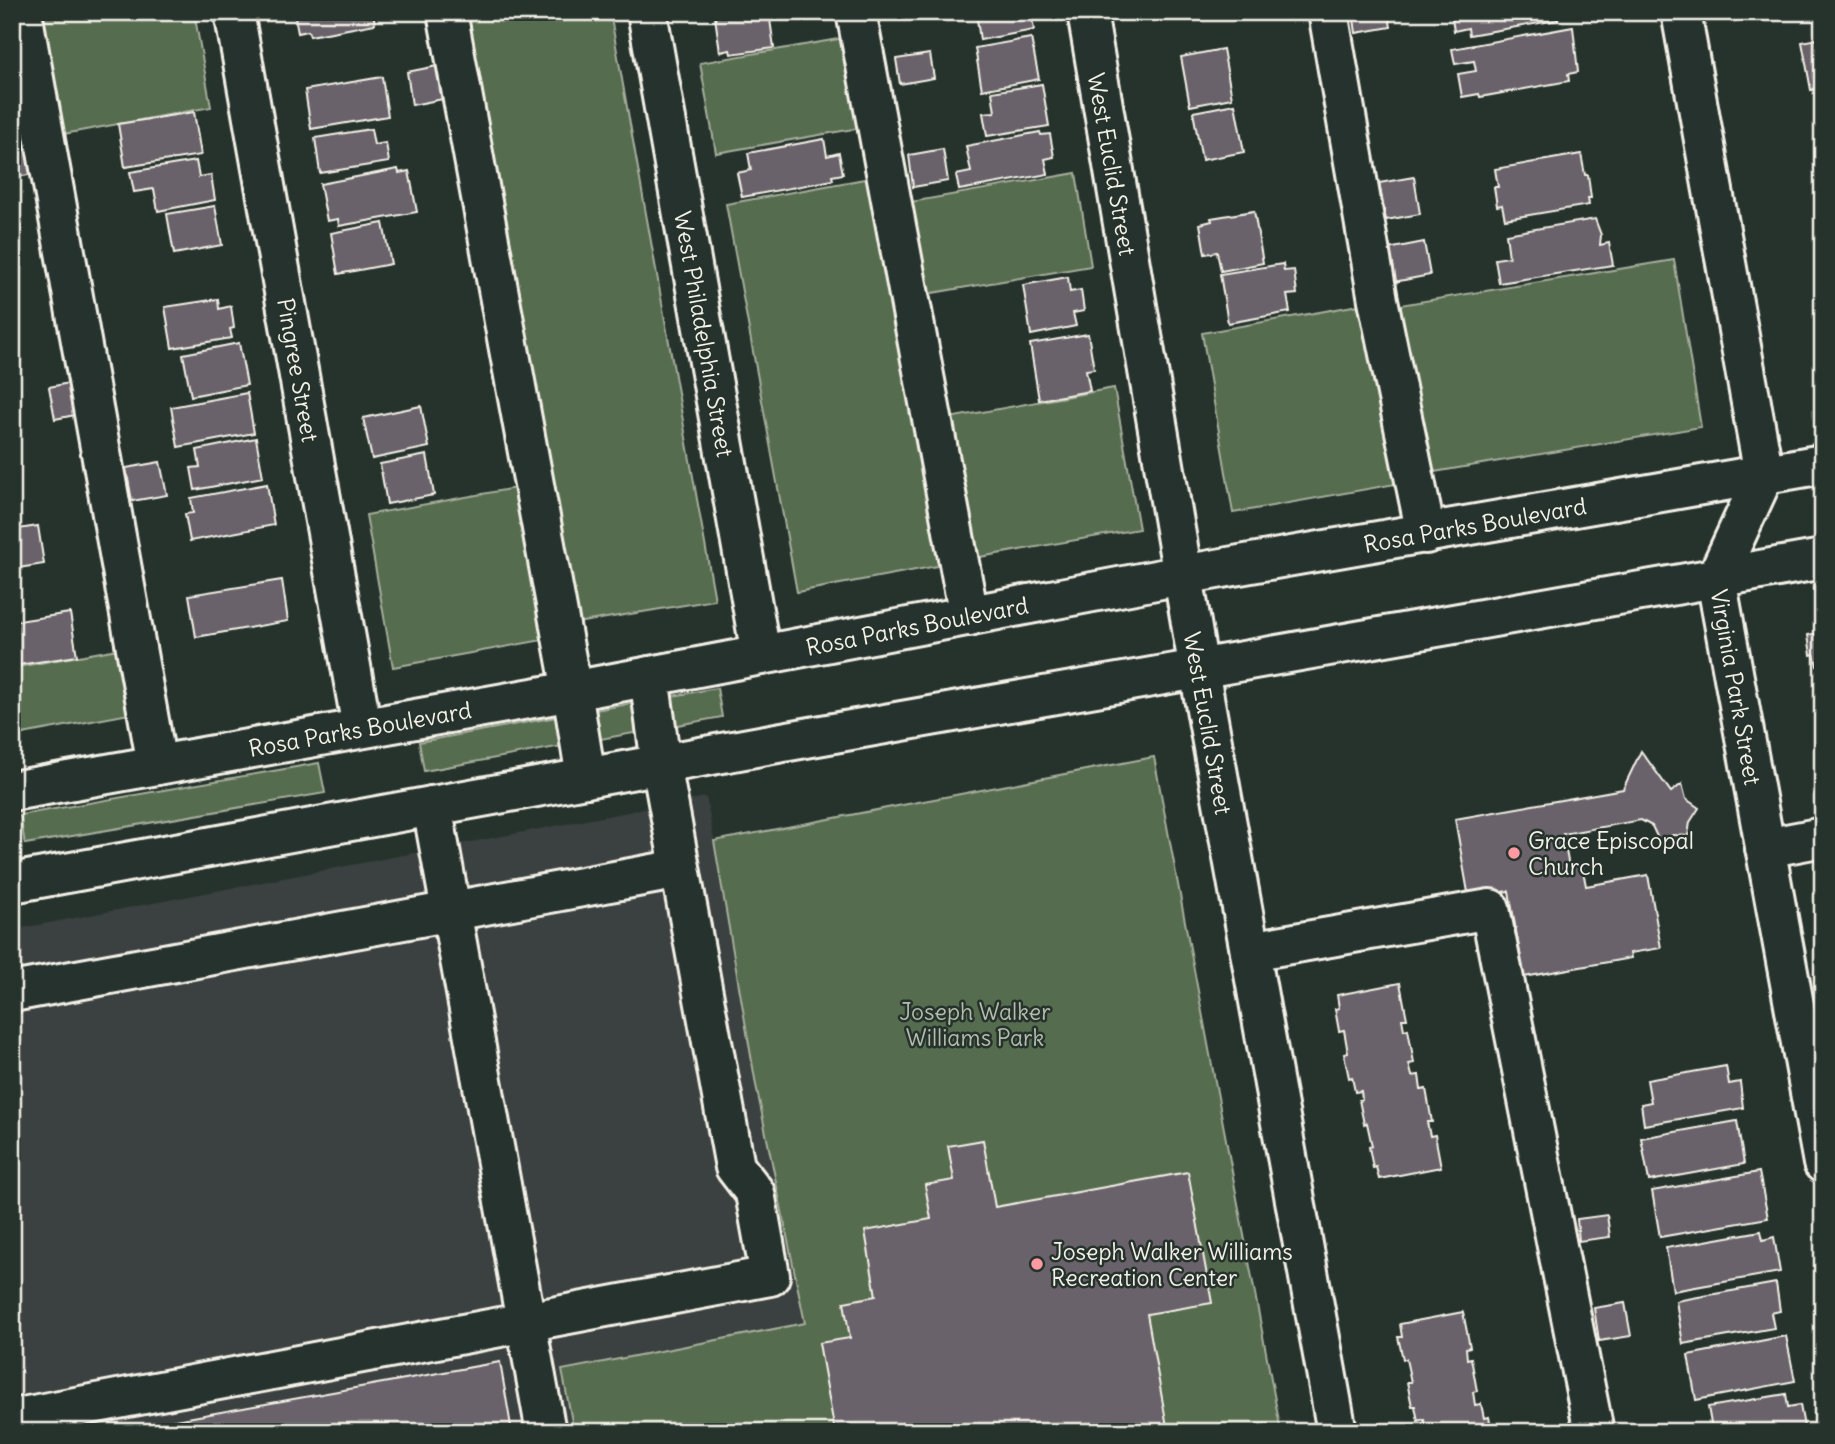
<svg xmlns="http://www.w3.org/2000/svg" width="1835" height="1444" font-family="Delius,sans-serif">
<rect width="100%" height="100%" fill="#26332d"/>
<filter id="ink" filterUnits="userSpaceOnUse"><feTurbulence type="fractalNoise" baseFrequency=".0143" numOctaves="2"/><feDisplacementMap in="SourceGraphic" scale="14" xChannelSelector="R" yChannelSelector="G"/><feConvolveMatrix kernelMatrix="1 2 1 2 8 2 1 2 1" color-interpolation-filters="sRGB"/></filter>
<g filter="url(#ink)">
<path fill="#3a4140" d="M706,797L805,1323L562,1370L574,1432H12V930Z"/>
<g fill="#576c50" stroke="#a6ae9c" stroke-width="2">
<path d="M36,12H194L211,107L58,135Z"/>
<path d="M461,12H610L715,600L576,623Z"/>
<path d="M850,37L865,127L716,153L700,63Z"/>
<path d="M1076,173L1091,266L926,294L911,202Z"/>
<path d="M876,177L948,564L797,592L726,204Z"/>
<path d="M1674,260L1701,427L1428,473L1400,305Z"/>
<path d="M1370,303L1401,483L1233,513L1202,333Z"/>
<path d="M1114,388L1139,529L974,558L949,418Z"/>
<path d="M521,487L548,639L393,667L366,515Z"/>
<path d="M129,647L140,712L12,736V668Z"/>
<path d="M717,688L722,717L424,771L419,742Z"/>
<path d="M1154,757L1281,1432H574L562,1370L805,1323L756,1085L714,841Z"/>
<path d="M319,763L325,793L25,844L20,815Z"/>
</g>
<g fill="#69626b" stroke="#f4f1e8" stroke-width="2">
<path d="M304,12H373L375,24L310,36L308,31L298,33L295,17L304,16Z"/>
<path d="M724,12H769L774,48L731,54L730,50L720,52L715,17L725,15Z"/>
<path d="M976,12H1031L1034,30L980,40Z"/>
<path d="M1353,12H1388L1391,27L1356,33Z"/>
<path d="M1451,12H1570V14L1558,16V20L1469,35L1468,28L1454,31Z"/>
<path d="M1573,27L1578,72L1568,74L1569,81L1480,97L1479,94L1462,97L1458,74L1476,71L1474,61L1455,64L1452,49Z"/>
<path d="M1031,38L1039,79L982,90L975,48Z"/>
<path d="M1823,38V91L1822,88L1811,90L1802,42Z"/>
<path d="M1223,49L1232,98L1190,106L1181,57Z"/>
<path d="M930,54L934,78L900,84L896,59Z"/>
<path d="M437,66L443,99L412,105L407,72Z"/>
<path d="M382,77L388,116L311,129L305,90Z"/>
<path d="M1042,84L1049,126L987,136L983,113L995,112L992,92Z"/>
<path d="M28,92L33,125L12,128V94Z"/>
<path d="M1235,104L1244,152L1202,160L1193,112Z"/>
<path d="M194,112L201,155L125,167L118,124Z"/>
<path d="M371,129L374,145L386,143L389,162L320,173L315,138Z"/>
<path d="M1040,132L1041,135L1050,134L1054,157L1045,159L1048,174L959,190L956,175L971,172L966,146Z"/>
<path d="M824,139L827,156L839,153L843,174L832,176L833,180L742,197L737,173L751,170L748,153Z"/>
<path d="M34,145L39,173L12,178V148Z"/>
<path d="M943,149L948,181L913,187L909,155Z"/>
<path d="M1581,154L1585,175H1588L1591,198H1588L1589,205L1505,219L1502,205L1497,206L1494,187H1498L1495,169Z"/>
<path d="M196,161L199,177L211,175L215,200L158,211L154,189L134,192L130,172Z"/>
<path d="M398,169L399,173L409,171L417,212L339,226L338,219L327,221L320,184Z"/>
<path d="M1414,177L1420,214L1386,220L1379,183Z"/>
<path d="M215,206L222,245L174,254L167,214Z"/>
<path d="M1254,211L1263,263L1221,271L1217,252L1205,254L1200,224L1212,221L1211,218Z"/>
<path d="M1595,219L1601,235L1600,245L1609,243L1613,265L1499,283L1495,259L1509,257L1506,234Z"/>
<path d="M383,223L391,264L338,274L331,233Z"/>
<path d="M1424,242L1430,275L1394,282L1388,249Z"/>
<path d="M1283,264L1284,271L1294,270L1297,294L1287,295L1290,312L1228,323L1220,274Z"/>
<path d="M1068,277L1070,292L1081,290L1084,311L1073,313L1076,326L1031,335L1023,285Z"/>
<path d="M13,287L20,330L12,332V288Z"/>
<path d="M218,299L219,309L231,306L234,328L230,329L232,338L172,348L165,307Z"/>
<path d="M1088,334L1094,369L1086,370L1090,391L1039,400L1030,344Z"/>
<path d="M239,343L247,385L191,396L183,354Z"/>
<path d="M79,381L85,413L55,419L49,387Z"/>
<path d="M247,393L254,433L178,447L171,407Z"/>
<path d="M421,406L429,447L372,459L363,418Z"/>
<path d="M256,438L263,477L195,490L191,468L200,467L197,450Z"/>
<path d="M427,455L434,495L387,504L380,464Z"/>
<path d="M160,462L167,495L132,501L126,468Z"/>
<path d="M267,484L274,525L190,541L185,514L193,513L191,498Z"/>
<path d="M38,526L44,564L12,569V530Z"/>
<path d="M282,580L288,621L196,637L189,595Z"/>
<path d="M70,613L77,656L12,666V622Z"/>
<path d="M1823,632V670L1822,665L1817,666L1814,654L1811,655L1808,635Z"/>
<path d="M1641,751L1671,792L1682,784L1686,799L1699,808L1690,822L1688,836L1673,835L1659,841L1652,826L1641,820L1563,834L1569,867L1582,865L1586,886L1648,875L1661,948L1630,953L1631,958L1524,977L1509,891L1469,898L1455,819L1623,789Z"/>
<path d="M1400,983L1407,1019H1402L1404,1030L1408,1029L1414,1063L1409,1064L1412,1076L1419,1075L1421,1090L1426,1089L1432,1122H1427L1430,1136L1435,1135L1441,1167L1379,1179L1376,1167L1373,1168L1369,1147L1372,1146L1367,1123L1364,1124L1359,1100L1362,1099L1361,1091L1355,1092L1352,1077L1349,1078L1344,1054L1348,1053L1344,1030L1339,1031L1335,1009L1339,1008L1337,995Z"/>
<path d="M1726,1066L1729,1084L1740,1082L1743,1108L1644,1125L1641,1104L1651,1102L1647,1080Z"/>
<path d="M1737,1121L1744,1164L1649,1181L1641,1138Z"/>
<path d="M983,1140L995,1207L1188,1172L1212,1303L1147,1314L1168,1432H835L819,1343L850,1338L844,1302L876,1296L865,1231L931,1219L925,1185L954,1180L948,1146Z"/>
<path d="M1759,1172L1768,1218L1660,1237L1652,1191Z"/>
<path d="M1607,1215L1610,1237L1579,1241L1577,1219Z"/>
<path d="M1761,1231L1763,1240L1774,1237L1780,1272L1673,1291L1666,1248Z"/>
<path d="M1776,1283L1780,1311L1771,1313L1774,1328L1683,1344L1676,1301Z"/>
<path d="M1625,1303L1631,1336L1599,1341L1594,1308Z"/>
<path d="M1463,1312L1470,1347L1466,1348L1467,1359L1471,1358L1477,1391L1473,1392L1475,1405L1481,1404L1484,1418L1489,1417L1492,1432H1423L1422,1429L1425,1428L1424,1419L1418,1421L1415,1406H1412L1407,1382H1411L1406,1359H1403L1398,1337H1402L1400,1324Z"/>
<path d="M1786,1336L1795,1381L1696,1400L1688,1355Z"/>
<path d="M500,1362L512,1432H138L137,1427Z"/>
<path d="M1786,1394L1788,1407L1800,1405L1805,1432H1698L1712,1429L1708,1407Z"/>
</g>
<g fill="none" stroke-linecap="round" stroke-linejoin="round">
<defs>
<g id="minor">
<path d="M22,12L157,765"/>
<path d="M234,12L362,728"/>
<path d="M447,12L572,691L586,778"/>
<path d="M647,12L761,655"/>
<path d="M856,12L969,616"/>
<path d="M1087,12L1199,670L1337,1432"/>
<path d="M1328,12L1378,300L1426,534"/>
<path d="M1681,12L1764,475L1716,579L1823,1163"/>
<path d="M12,791L572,691L1182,575L1823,464"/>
<path d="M432,806L546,1432"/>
<path d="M1765,848L1823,837"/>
<path d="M12,883L777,743L1823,559"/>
<path d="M1250,951L1490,909L1594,1432"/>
<path d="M12,992L680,869"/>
<path d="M12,1419L770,1276L755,1193L735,1167L661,764L649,676"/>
</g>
</defs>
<use href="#minor" stroke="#f4f1e8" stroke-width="44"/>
<use href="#minor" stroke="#26332d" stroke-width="38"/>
</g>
</g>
<g fill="#ff9aa2" stroke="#26332d" stroke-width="2.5">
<circle cx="1514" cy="853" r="7"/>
<circle cx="1037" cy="1264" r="7"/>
</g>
<g text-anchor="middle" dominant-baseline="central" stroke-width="5" stroke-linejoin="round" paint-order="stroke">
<g font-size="23" fill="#f4f1e8" stroke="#26332d">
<text transform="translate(1112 164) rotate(80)">West Euclid Street</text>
<text transform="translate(704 334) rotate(80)">West Philadelphia Street</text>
<text transform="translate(298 370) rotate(80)">Pingree Street</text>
<text transform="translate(1475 525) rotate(-10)">Rosa Parks Boulevard</text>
<text transform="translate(917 626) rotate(-11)">Rosa Parks Boulevard</text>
<text transform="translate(1736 687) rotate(80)">Virginia Park Street</text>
<text transform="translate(1208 723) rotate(80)">West Euclid Street</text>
<text transform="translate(360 729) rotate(-10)">Rosa Parks Boulevard</text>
</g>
<g font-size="23" fill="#f4f1e8" stroke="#26332d" text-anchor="start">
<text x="1528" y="840">Grace Episcopal<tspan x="1528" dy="26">Church</tspan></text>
<text x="1051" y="1251">Joseph Walker Williams<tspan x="1051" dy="26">Recreation Center</tspan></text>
</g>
<g font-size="23" fill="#b5bcab" stroke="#26332d">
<text x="975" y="1011">Joseph Walker<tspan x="975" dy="26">Williams Park</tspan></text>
</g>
</g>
<rect width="1835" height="1444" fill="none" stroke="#26332d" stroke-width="42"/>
<rect x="21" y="21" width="1793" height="1402" fill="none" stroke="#f4f1e8" stroke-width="2.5" filter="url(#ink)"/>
</svg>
